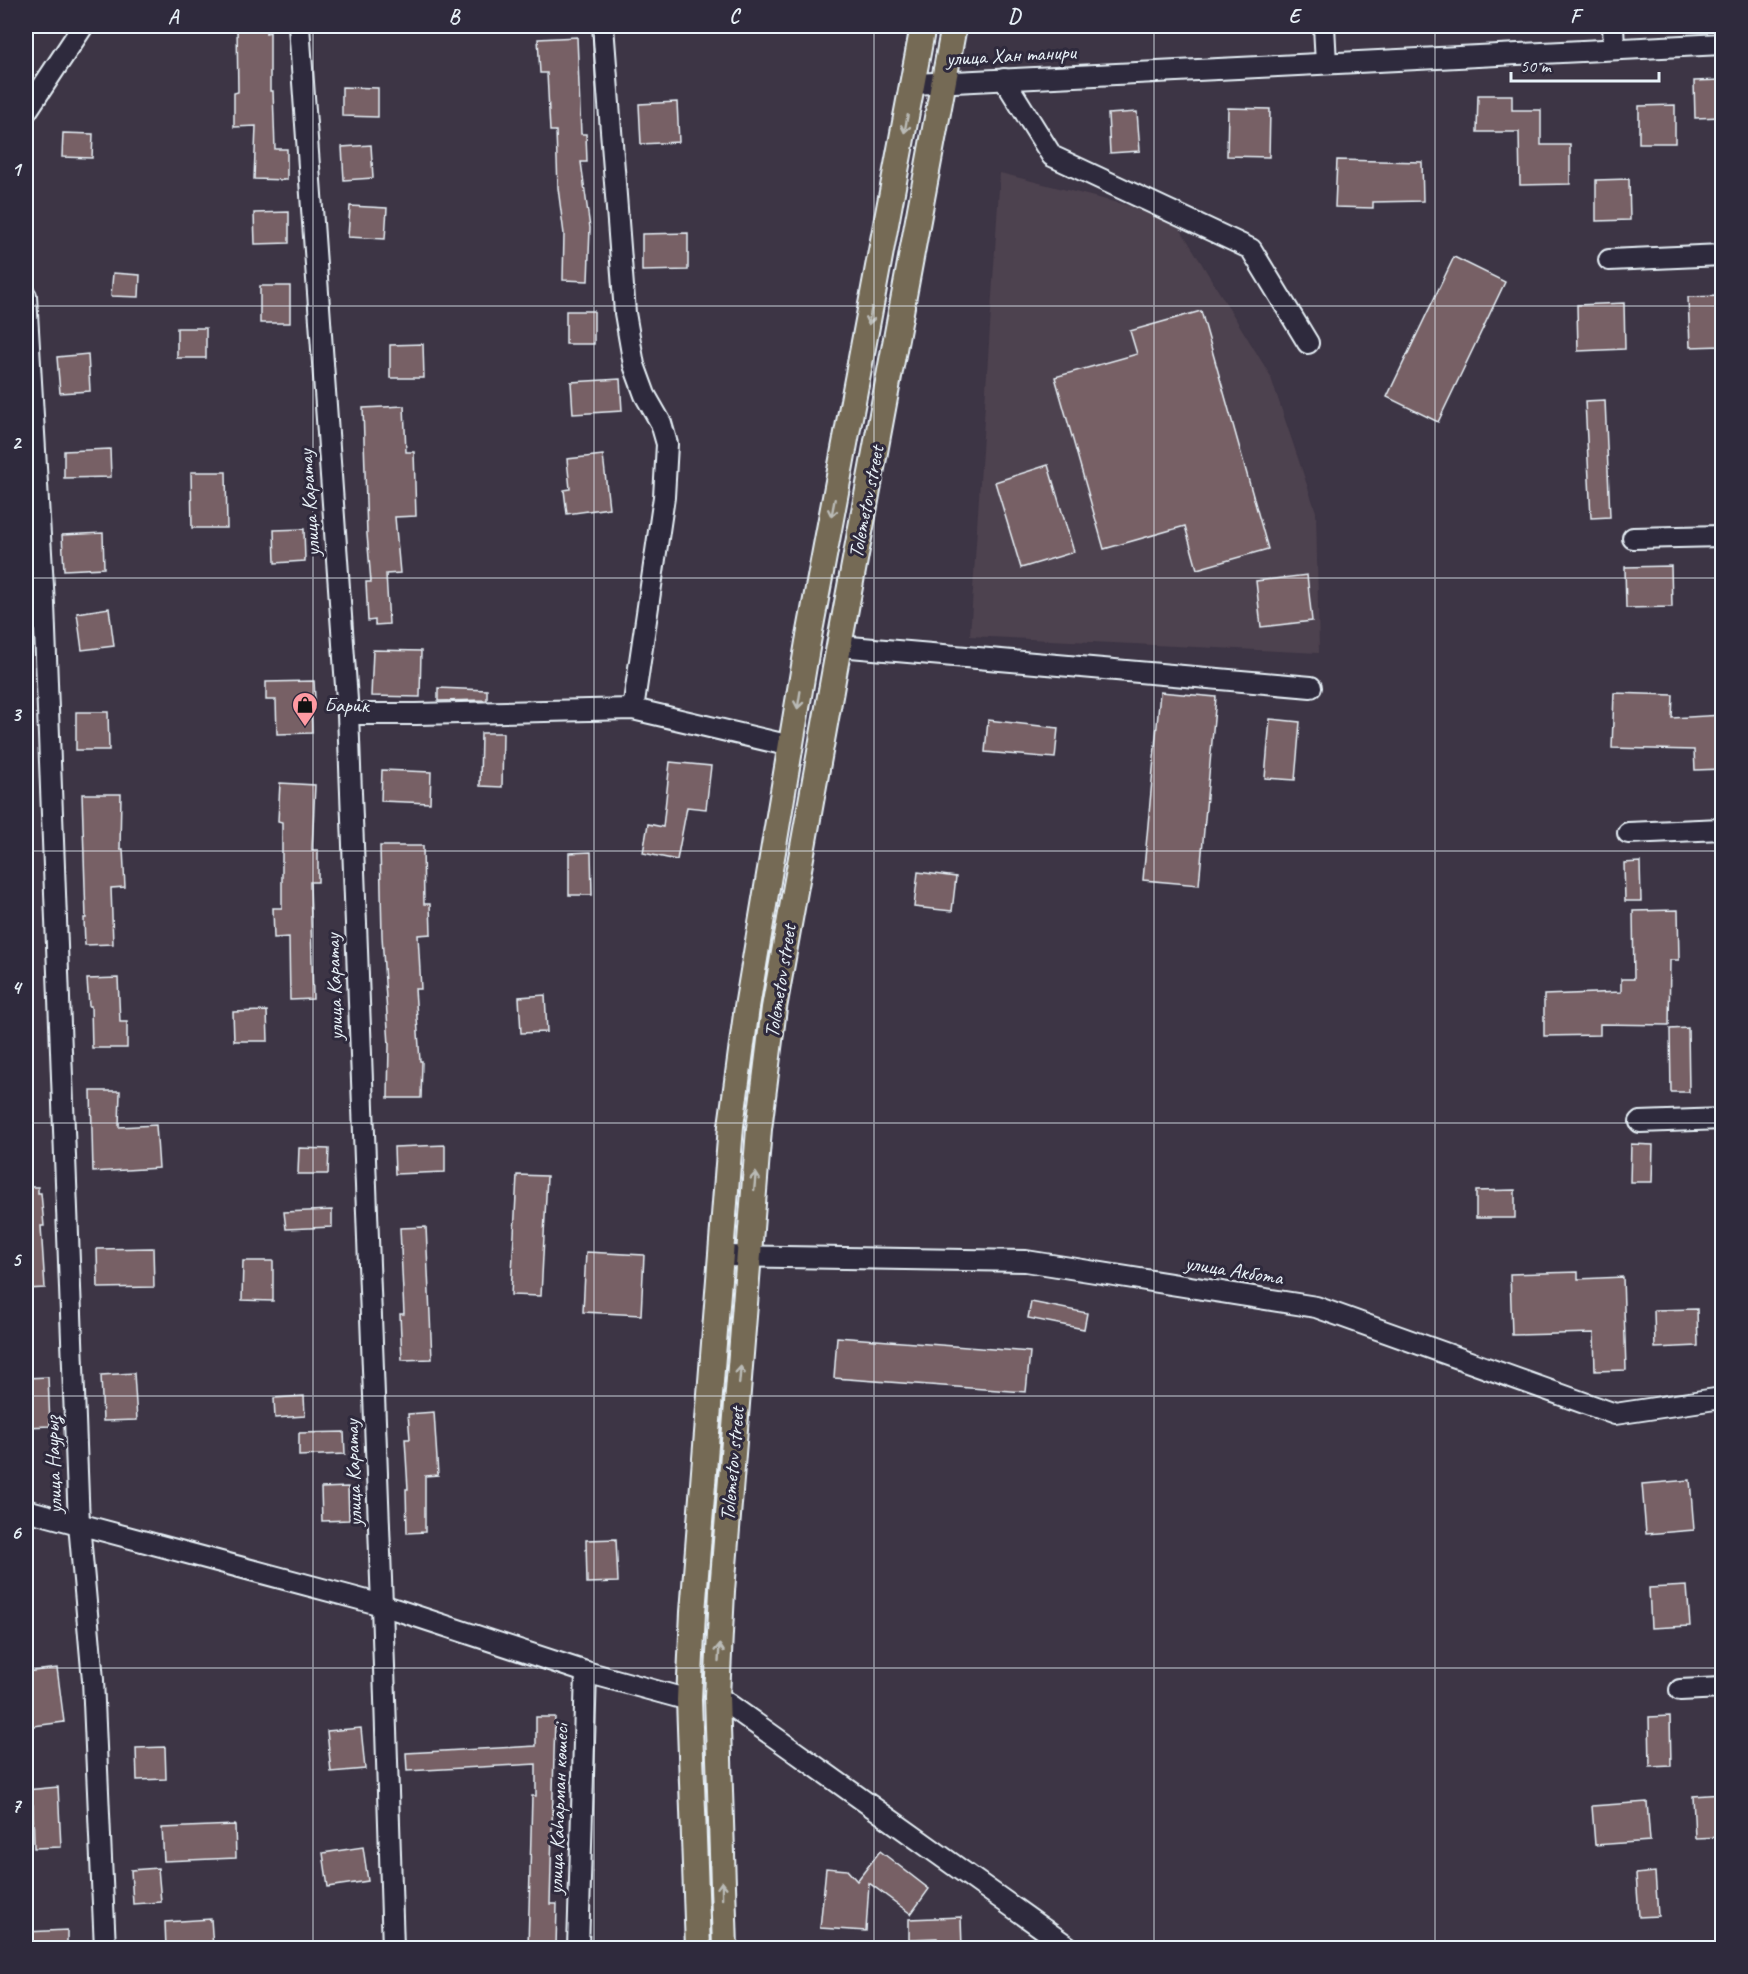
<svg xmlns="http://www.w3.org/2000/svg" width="1748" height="1974" font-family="Caveat,sans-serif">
<rect width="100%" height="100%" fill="#3d3545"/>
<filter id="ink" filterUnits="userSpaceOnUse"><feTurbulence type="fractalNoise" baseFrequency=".0167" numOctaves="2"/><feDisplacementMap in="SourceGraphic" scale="12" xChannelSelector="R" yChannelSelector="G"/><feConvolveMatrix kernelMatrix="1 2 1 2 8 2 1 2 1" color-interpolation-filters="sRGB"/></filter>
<g filter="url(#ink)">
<path fill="#4e424f" d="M1000,173L1173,217L1270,375L1316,512L1319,653L970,636Z"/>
<g fill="#776165" stroke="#e8f1f8" stroke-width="1.5">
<path d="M237,26H266V33L270,32V91H273L275,149H287V180L254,179L256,126L234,127V93L238,92Z"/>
<path d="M577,37L581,134H586L587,162H581L590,228L588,281L563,280L564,234L558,188L556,131H550L547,73H540L538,39Z"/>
<path d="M1722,80V117L1695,118L1694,81Z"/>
<path d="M342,87L378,88V117L342,116Z"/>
<path d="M1478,95H1512V110H1541V145H1570V184L1520,185L1519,132H1477Z"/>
<path d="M677,102L679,142L641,144L639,104Z"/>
<path d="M1675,105V143H1639V106Z"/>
<path d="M1228,108L1270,109L1269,157L1227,156Z"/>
<path d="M1137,112L1140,151L1110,153L1108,114Z"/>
<path d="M63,133L93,134L92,158L62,157Z"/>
<path d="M371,145L373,178L344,180L342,147Z"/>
<path d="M1337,160L1422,162L1423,201L1373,202V208L1335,207Z"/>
<path d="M1629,179L1630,220L1596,221V180Z"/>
<path d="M350,206L387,208L385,239L348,237Z"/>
<path d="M289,212V243L255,244L254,213Z"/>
<path d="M688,233V270L642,271V234Z"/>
<path d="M1454,257L1505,282L1438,422L1387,397Z"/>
<path d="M113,273L140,275L139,297L111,296Z"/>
<rect x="260" y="286" width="30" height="37"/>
<path d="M1722,296V346L1690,347L1688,297Z"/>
<path d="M1624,303L1625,349L1578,351L1577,305Z"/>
<rect x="566" y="311" width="28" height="33"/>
<path d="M1201,311L1268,549L1197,569L1185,526L1104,549L1055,377L1137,354L1130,331Z"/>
<rect x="177" y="328" width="29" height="30"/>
<path d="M423,344L424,378H390V345Z"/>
<path d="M88,354L90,391L60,393L57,357Z"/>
<path d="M620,379L622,411L573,414L571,382Z"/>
<path d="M1605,400L1610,517L1591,518L1585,401Z"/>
<path d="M404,406L406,452H414L416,516L395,517L400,573L386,574L389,624L375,625V620L368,621L366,582H371L367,534L363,408Z"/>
<path d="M110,449L111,477L64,478V451Z"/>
<path d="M603,455L609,508L567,514L564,490L570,489L567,459Z"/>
<path d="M1048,465L1074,552L1021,568L995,482Z"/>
<path d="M191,472H226L227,528H192Z"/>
<path d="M304,529L305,561L275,563L274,530Z"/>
<path d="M103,533L104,568L64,570L62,535Z"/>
<path d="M1671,566L1672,607L1626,608L1625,567Z"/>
<path d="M1307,575L1312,621L1261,627L1256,581Z"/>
<path d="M109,608L114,646L82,650L77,613Z"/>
<path d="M373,650L421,651L420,697L371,696Z"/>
<path d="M314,681L315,699H311L312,733L277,734L276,700H266V682Z"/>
<path d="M438,688L487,690V700L438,701Z"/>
<path d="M1160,692L1216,697L1199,885L1143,880Z"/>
<path d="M1614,693L1673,695L1672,718L1722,715V769L1695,770L1694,750L1612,748Z"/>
<path d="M76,712H108L109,750H76Z"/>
<path d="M1270,719L1300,722L1295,780L1265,778Z"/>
<path d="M988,720L1058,728L1055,758L985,752Z"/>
<path d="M481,733H503L502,787L480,786Z"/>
<path d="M670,762L711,766L706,809L687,807L677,860L643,853L648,824L663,827Z"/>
<path d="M382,770L431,772L430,803L381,801Z"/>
<path d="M280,783L315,785L312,850H318V882H310L313,999L290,1000L289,937L274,938L273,908H282V822L278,821Z"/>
<path d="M82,794H121L120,849H123L125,887L111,888L113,944L85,945L84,918H86Z"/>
<path d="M380,846H423L424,904H430L431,934L418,935L421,989H415L420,1061H422L421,1098H388L389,1045L382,936Z"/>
<path d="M591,852L592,895H569V853Z"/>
<path d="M1640,862L1641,901H1625L1624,863Z"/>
<path d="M918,872L956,877L952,911L914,907Z"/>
<path d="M1678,910L1679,960H1670L1669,1025L1600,1024V1035L1544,1036V995L1621,992V979H1634L1633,911Z"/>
<path d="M118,978L120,1022H127V1048H92L91,1006H89L87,979Z"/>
<path d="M545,995L547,1032L521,1033L519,997Z"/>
<path d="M267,1011L268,1041H234L233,1012Z"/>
<path d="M1688,1028L1689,1092H1671L1670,1029Z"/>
<path d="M91,1091H120L119,1127L156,1125L159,1168L93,1172Z"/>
<path d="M1631,1144L1653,1145L1652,1182H1630Z"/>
<path d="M445,1145V1172L395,1174L394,1147Z"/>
<path d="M299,1148L329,1149L328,1174H298Z"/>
<path d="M517,1175L547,1176L541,1296L511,1295Z"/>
<path d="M26,1187H38V1193H41L44,1226H41L45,1288L26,1289Z"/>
<path d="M1515,1190V1218H1476V1191Z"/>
<path d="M332,1210V1227L286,1229L284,1212Z"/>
<path d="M426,1227L432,1359L402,1360L400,1314H404L400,1228Z"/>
<path d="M153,1248L154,1287L98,1288L97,1249Z"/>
<path d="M586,1252L644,1255L641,1315L583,1312Z"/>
<path d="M243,1261H273V1301L242,1300Z"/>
<path d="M1578,1272V1279L1623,1277L1626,1370L1595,1371L1594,1333L1512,1335L1510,1274Z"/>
<path d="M1031,1302L1087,1313L1084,1329L1028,1318Z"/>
<path d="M1697,1309L1698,1346L1655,1348L1654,1310Z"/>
<path d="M837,1337L1030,1352L1026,1392L834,1378Z"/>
<path d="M134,1373L137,1420L103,1421L101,1375Z"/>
<path d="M48,1377L50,1426L26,1427V1378Z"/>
<path d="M304,1396L305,1416L275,1418L274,1398Z"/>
<path d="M434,1412L438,1475L425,1476V1532L407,1533L406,1489H408L405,1439H410L408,1414Z"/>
<path d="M344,1432L345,1454L299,1456V1433Z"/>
<path d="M1690,1480L1694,1530L1646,1534L1642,1484Z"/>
<path d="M348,1487L349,1520L322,1521L321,1488Z"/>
<path d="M616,1539L618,1582L587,1583L586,1540Z"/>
<path d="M1687,1586L1690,1626L1651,1628L1649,1588Z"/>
<path d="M57,1668L64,1722L26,1727V1672Z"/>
<path d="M1670,1716L1671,1766L1650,1767L1649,1717Z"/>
<path d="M536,1717H555L550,1904H557L556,1948H528L532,1796H536V1764L407,1771L406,1753L536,1746Z"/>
<path d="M361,1728L365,1769L331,1772L327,1731Z"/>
<path d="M165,1747L166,1779L137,1780L136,1748Z"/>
<path d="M58,1787L61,1847L34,1848L33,1805H26V1790Z"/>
<path d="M1722,1794V1837L1695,1838L1693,1796Z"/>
<path d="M1647,1802L1650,1841L1595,1845L1592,1806Z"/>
<path d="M235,1825L236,1858L164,1861L162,1828Z"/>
<path d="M363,1847L368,1881L328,1887L323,1853Z"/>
<path d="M880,1851L929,1889L911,1914L869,1883L866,1931L820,1928L826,1868L847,1870L857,1881Z"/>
<path d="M158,1868L161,1902L133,1904L131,1870Z"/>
<path d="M1655,1872L1658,1916L1639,1917L1636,1874Z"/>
<path d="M961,1917L962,1948H937V1938L909,1939V1919Z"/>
<path d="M211,1919L213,1948H166L165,1922Z"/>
<path d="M67,1930V1948H26V1932Z"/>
</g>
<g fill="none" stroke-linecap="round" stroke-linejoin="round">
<defs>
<g id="minor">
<path d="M299,26L348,714L382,1605L393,1948"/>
<path d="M603,26L625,313L634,365L645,395L661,423L667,444L664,497L633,709"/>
<path d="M1324,26L1326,63"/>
<path d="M1613,26L1614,49"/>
<path d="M1004,79L1052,156L1251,249L1308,343"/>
<path d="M914,84L1722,44"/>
<path d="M26,112L83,26"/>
<path d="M1609,260L1722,255"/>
<path d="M26,296L44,604L79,1524L93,1680L105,1948"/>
<path d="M1633,538L1722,536"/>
<path d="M839,646L1311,687"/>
<path d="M348,714H416L633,709L791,746"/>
<path d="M1628,833L1722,829"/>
<path d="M1640,1122L1722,1119"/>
<path d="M720,1256L1026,1261L1316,1307L1615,1414L1722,1398"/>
<path d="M26,1510L382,1605L586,1672L689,1700"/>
<path d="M1680,1690L1722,1688"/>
<path d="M717,1696L1070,1948"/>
<path d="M578,1948L586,1672"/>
</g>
<g id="major">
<path d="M698,1948L689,1700L693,1612L731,1126L747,1007L808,642L923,26"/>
<path d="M725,1948L717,1696L722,1591L759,1129L774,1008L839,646L954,26"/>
</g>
</defs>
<use href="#minor" stroke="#e8f1f8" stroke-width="24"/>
<use href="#major" stroke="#e8f1f8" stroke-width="28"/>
<use href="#minor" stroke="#2f2a3d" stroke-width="20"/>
<use href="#major" stroke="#756a55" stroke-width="24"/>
</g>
<defs><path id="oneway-shaft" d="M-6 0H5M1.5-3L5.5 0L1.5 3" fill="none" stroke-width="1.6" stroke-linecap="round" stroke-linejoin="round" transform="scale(1.5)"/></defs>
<g stroke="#babbb7">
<use href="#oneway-shaft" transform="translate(906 124) rotate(101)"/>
<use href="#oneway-shaft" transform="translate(870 316) rotate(101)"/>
<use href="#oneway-shaft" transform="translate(833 508) rotate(101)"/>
<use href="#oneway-shaft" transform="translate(799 700) rotate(99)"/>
<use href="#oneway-shaft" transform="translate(755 1181) rotate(-85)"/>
<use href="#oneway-shaft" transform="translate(740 1375) rotate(-85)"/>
<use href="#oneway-shaft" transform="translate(719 1653) rotate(-87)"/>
<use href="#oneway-shaft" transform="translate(722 1890) rotate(-91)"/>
</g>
</g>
<path fill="none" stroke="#e8f1f8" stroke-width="1.5" stroke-opacity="0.55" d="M313,26V1948M594,26V1948M874,26V1948M1154,26V1948M1435,26V1948M26,306H1722M26,578H1722M26,851H1722M26,1123H1722M26,1396H1722M26,1668H1722"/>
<defs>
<symbol id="shop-pin" viewBox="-11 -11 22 30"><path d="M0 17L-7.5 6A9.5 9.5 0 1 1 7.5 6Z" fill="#ff9aa2" stroke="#2f2a3d"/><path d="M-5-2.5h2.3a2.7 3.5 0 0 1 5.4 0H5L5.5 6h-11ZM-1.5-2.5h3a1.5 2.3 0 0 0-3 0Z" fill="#111"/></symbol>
</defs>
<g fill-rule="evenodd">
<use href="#shop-pin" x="290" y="690" width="30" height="40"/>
</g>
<g text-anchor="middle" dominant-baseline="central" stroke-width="6" stroke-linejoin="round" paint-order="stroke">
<g font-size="21" fill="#e8f1f8" stroke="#2f2a3d">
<text transform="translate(1011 55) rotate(-3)">улица Хан танири</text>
<text transform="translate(866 502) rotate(-79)">Tolemetov street</text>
<text transform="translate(309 503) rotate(-94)">улица Каратау</text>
<text transform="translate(780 981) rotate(-81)">Tolemetov street</text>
<text transform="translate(334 987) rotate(-92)">улица Каратау</text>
<text transform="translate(1234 1270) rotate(9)">улица Акбота</text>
<text transform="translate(732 1464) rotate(-85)">Tolemetov street</text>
<text transform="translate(53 1465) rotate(-92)">улица Наурыз</text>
<text transform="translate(353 1473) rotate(-92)">улица Каратау</text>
<text transform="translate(558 1809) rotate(-88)">улица Каһарман көшесі</text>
</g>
<g font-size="21" fill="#e8f1f8" stroke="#2f2a3d" text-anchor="start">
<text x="324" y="705">Барик</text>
</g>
</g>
<rect width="1748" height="1974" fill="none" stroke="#2f2a3d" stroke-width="66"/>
<path d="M1511 72v9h148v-9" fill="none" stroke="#e8f1f8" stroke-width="3"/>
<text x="1520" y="72" font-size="18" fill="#e8f1f8" stroke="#2f2a3d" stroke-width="4.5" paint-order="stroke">50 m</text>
<rect x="33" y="33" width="1682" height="1908" fill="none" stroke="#e8f1f8" stroke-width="2"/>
<g font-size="20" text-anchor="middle" font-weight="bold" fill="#e8f1f8">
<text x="173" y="23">A</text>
<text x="454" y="23">B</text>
<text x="734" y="23">C</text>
<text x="1014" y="23">D</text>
<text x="1294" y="23">E</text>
<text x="1575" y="23">F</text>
<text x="16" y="176">1</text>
<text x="16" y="449">2</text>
<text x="16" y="721">3</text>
<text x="16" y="994">4</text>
<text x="16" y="1266">5</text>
<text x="16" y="1539">6</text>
<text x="16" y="1812">7</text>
</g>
</svg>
